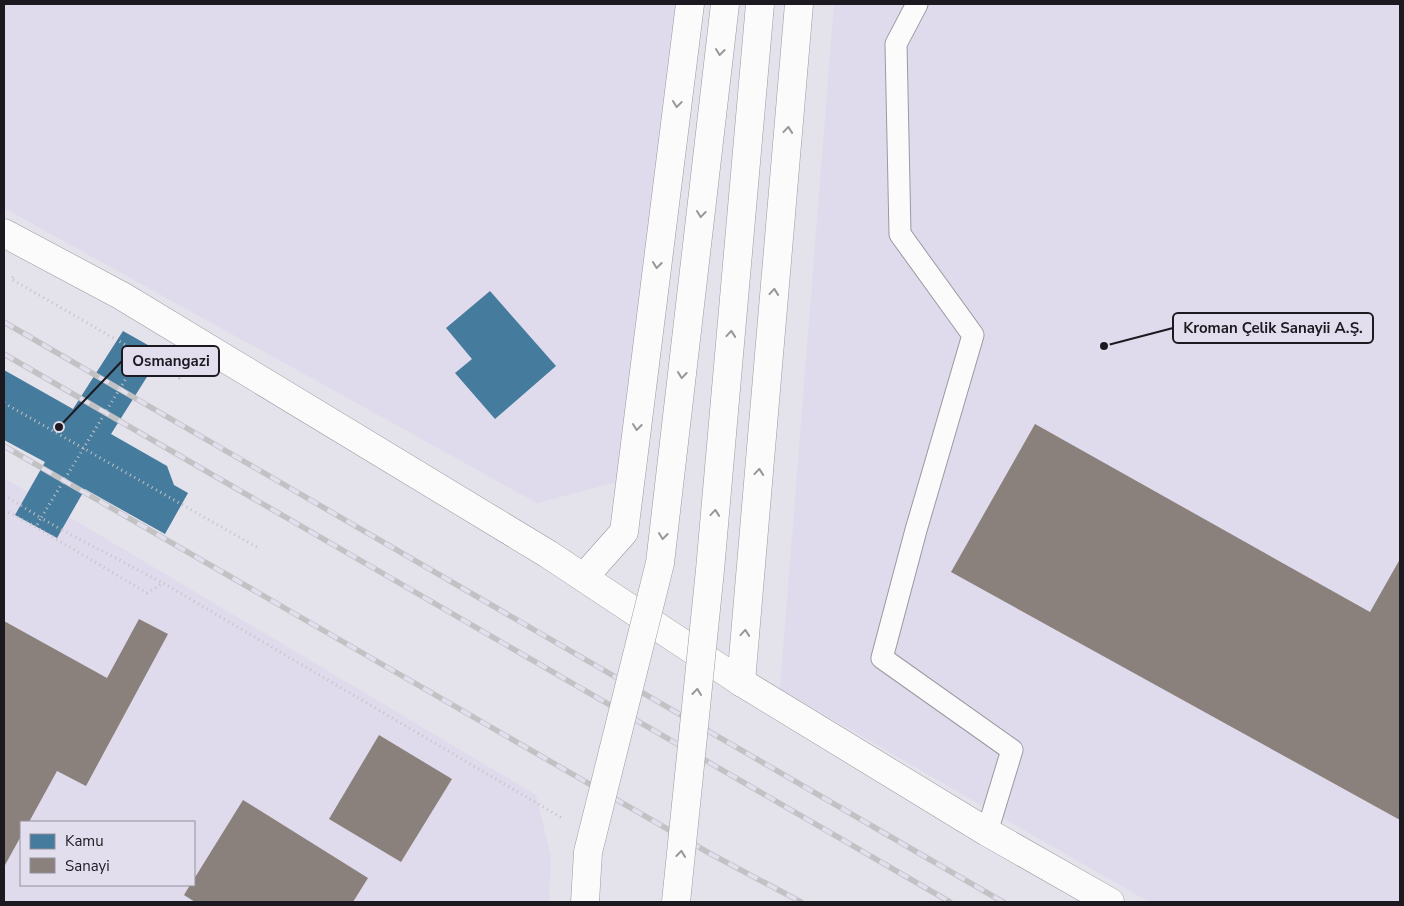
<svg xmlns="http://www.w3.org/2000/svg" width="1404" height="906" font-family="'Nunito Sans',sans-serif">
<rect width="100%" height="100%" fill="#e4e2ea"/>
<g fill="#dfdbec" fill-rule="evenodd">
<path d="M4,4H677L617,482L537,503L4,208Z"/>
<path d="M834,4H1400V902H1149L780,689Z"/>
<path d="M4,478L536,795L551,857L549,902H4ZM21,822H194V885H21Z"/>
</g>
<g fill="#457b9d">
<path d="M490,291L556,366L495,419L455,373L472,359L446,328Z"/>
<path d="M123,331L162,353L111,434L167,466L174,485L188,493L165,534L85,489L57,538L15,515L45,462L4,440V370L73,409Z"/>
</g>
<g fill="#8a817c">
<path d="M1035,424L1370,612L1400,559V820L951,572Z"/>
<path d="M139,619L168,634L86,786L57,771L29,822H21V836L4,867V621L107,678Z"/>
<path d="M379,735L452,779L401,862L329,819Z"/>
<path d="M243,800L368,878L353,902H195L184,895L190,885H194V879Z"/>
</g>
<g fill="none" stroke-linecap="round" stroke-linejoin="round">
<defs>
<path id="lane" d="M917,4L896,44L900,234L973,335L916,530L882,658L1012,750L987,832"/>
<path id="street" d="M741,682L987,832L1110,902"/>
<path id="secondary" d="M4,233L122,296L548,554L741,682"/>
<g id="primary">
<path d="M584,577L624,532L690,4"/>
<path d="M741,682L799,4"/>
</g>
</defs>
<use href="#lane" stroke="#9b999f" stroke-width="23"/>
<use href="#street" stroke="#9b999f" stroke-width="29"/>
<use href="#secondary" stroke="#9b999f" stroke-width="29"/>
<use href="#primary" stroke="#9b999f" stroke-width="29"/>
<g stroke="#c3c3c5" stroke-width="3" stroke-dasharray="1 4" stroke-linecap="butt">
<path d="M13,277L11,279L117,340"/>
<path d="M141,354L157,362L179,378L183,373"/>
<path d="M4,403L260,549"/>
<path d="M4,495L41,518L36,527"/>
<path d="M4,510L36,527L147,593L163,583L562,818"/>
<path d="M62,530L163,583"/>
</g>
<use href="#lane" stroke="#fbfbfc" stroke-width="21"/>
<use href="#street" stroke="#fbfbfc" stroke-width="28"/>
<use href="#secondary" stroke="#fbfbfc" stroke-width="28"/>
<use href="#primary" stroke="#fbfbfc" stroke-width="28"/>
<defs>
<g id="rail">
<path d="M4,322L1003,902"/>
<path d="M4,354L950,902"/>
<path d="M4,446L709,853L801,902"/>
</g>
</defs>
<use href="#rail" stroke="#c2c2c4" stroke-width="5.5"/>
<use href="#rail" stroke="#e2deee" stroke-width="4" stroke-dasharray="11" stroke-linecap="butt"/>
<defs>
<g id="primary-bridge">
<path d="M585,902L588,852L660,563L725,4"/>
<path d="M676,902L710,570L760,4"/>
</g>
</defs>
<use href="#primary-bridge" stroke="#9b999f" stroke-width="29" stroke-linecap="butt"/>
<path stroke="#c3c3c5" stroke-width="3" stroke-dasharray="1 4" stroke-linecap="butt" d="M62,530L41,518L141,354L117,340"/>
<use href="#primary-bridge" stroke="#fbfbfc" stroke-width="28"/>
</g>
<defs><path id="oneway-chevron" d="M-2-3.5L2.5 0L-2 3.5" fill="none" stroke-width="1.6" stroke-linecap="round" stroke-linejoin="round" transform="scale(1.25)"/></defs>
<g stroke="#979699">
<use href="#oneway-chevron" transform="translate(720 52) rotate(97)"/>
<use href="#oneway-chevron" transform="translate(677 104) rotate(97)"/>
<use href="#oneway-chevron" transform="translate(788 130) rotate(-85)"/>
<use href="#oneway-chevron" transform="translate(701 214) rotate(97)"/>
<use href="#oneway-chevron" transform="translate(657 265) rotate(97)"/>
<use href="#oneway-chevron" transform="translate(774 292) rotate(-85)"/>
<use href="#oneway-chevron" transform="translate(731 334) rotate(-85)"/>
<use href="#oneway-chevron" transform="translate(682 375) rotate(97)"/>
<use href="#oneway-chevron" transform="translate(637 427) rotate(97)"/>
<use href="#oneway-chevron" transform="translate(759 472) rotate(-85)"/>
<use href="#oneway-chevron" transform="translate(715 513) rotate(-85)"/>
<use href="#oneway-chevron" transform="translate(663 536) rotate(97)"/>
<use href="#oneway-chevron" transform="translate(745 633) rotate(-85)"/>
<use href="#oneway-chevron" transform="translate(697 692) rotate(-84)"/>
<use href="#oneway-chevron" transform="translate(681 854) rotate(-84)"/>
</g>
<path fill="none" stroke="#1c1a20" stroke-width="2" d="M1104 346L1173 328M59 427L122 361"/>
<g fill="#1c1a20" stroke="#e2deee" stroke-width="2">
<circle cx="1104" cy="346" r="5"/>
<circle cx="59" cy="427" r="5"/>
</g>
<g fill="#e2deee" stroke="#1c1a20" stroke-width="2">
<rect x="1173" y="313" width="200" height="30" rx="5"/>
<rect x="122" y="346" width="97" height="30" rx="5"/>
</g>
<g font-size="15" text-anchor="middle" font-weight="bold" fill="#1c1a20">
<text x="1273" y="333">Kroman Çelik Sanayii A.Ş.</text>
<text x="171" y="366">Osmangazi</text>
</g>
<rect width="1404" height="906" fill="none" stroke="#1c1a20" stroke-width="10"/>
<rect x="20" y="821" width="175" height="65" fill="#e2deee" stroke="#93909c"/>
<rect x="30" y="834" width="25" height="15" fill="#457b9d" stroke="#93909c"/>
<text x="65" y="846" font-size="15" fill="#1c1a20">Kamu</text>
<rect x="30" y="858" width="25" height="15" fill="#8a817c" stroke="#93909c"/>
<text x="65" y="871" font-size="15" fill="#1c1a20">Sanayi</text>
</svg>
